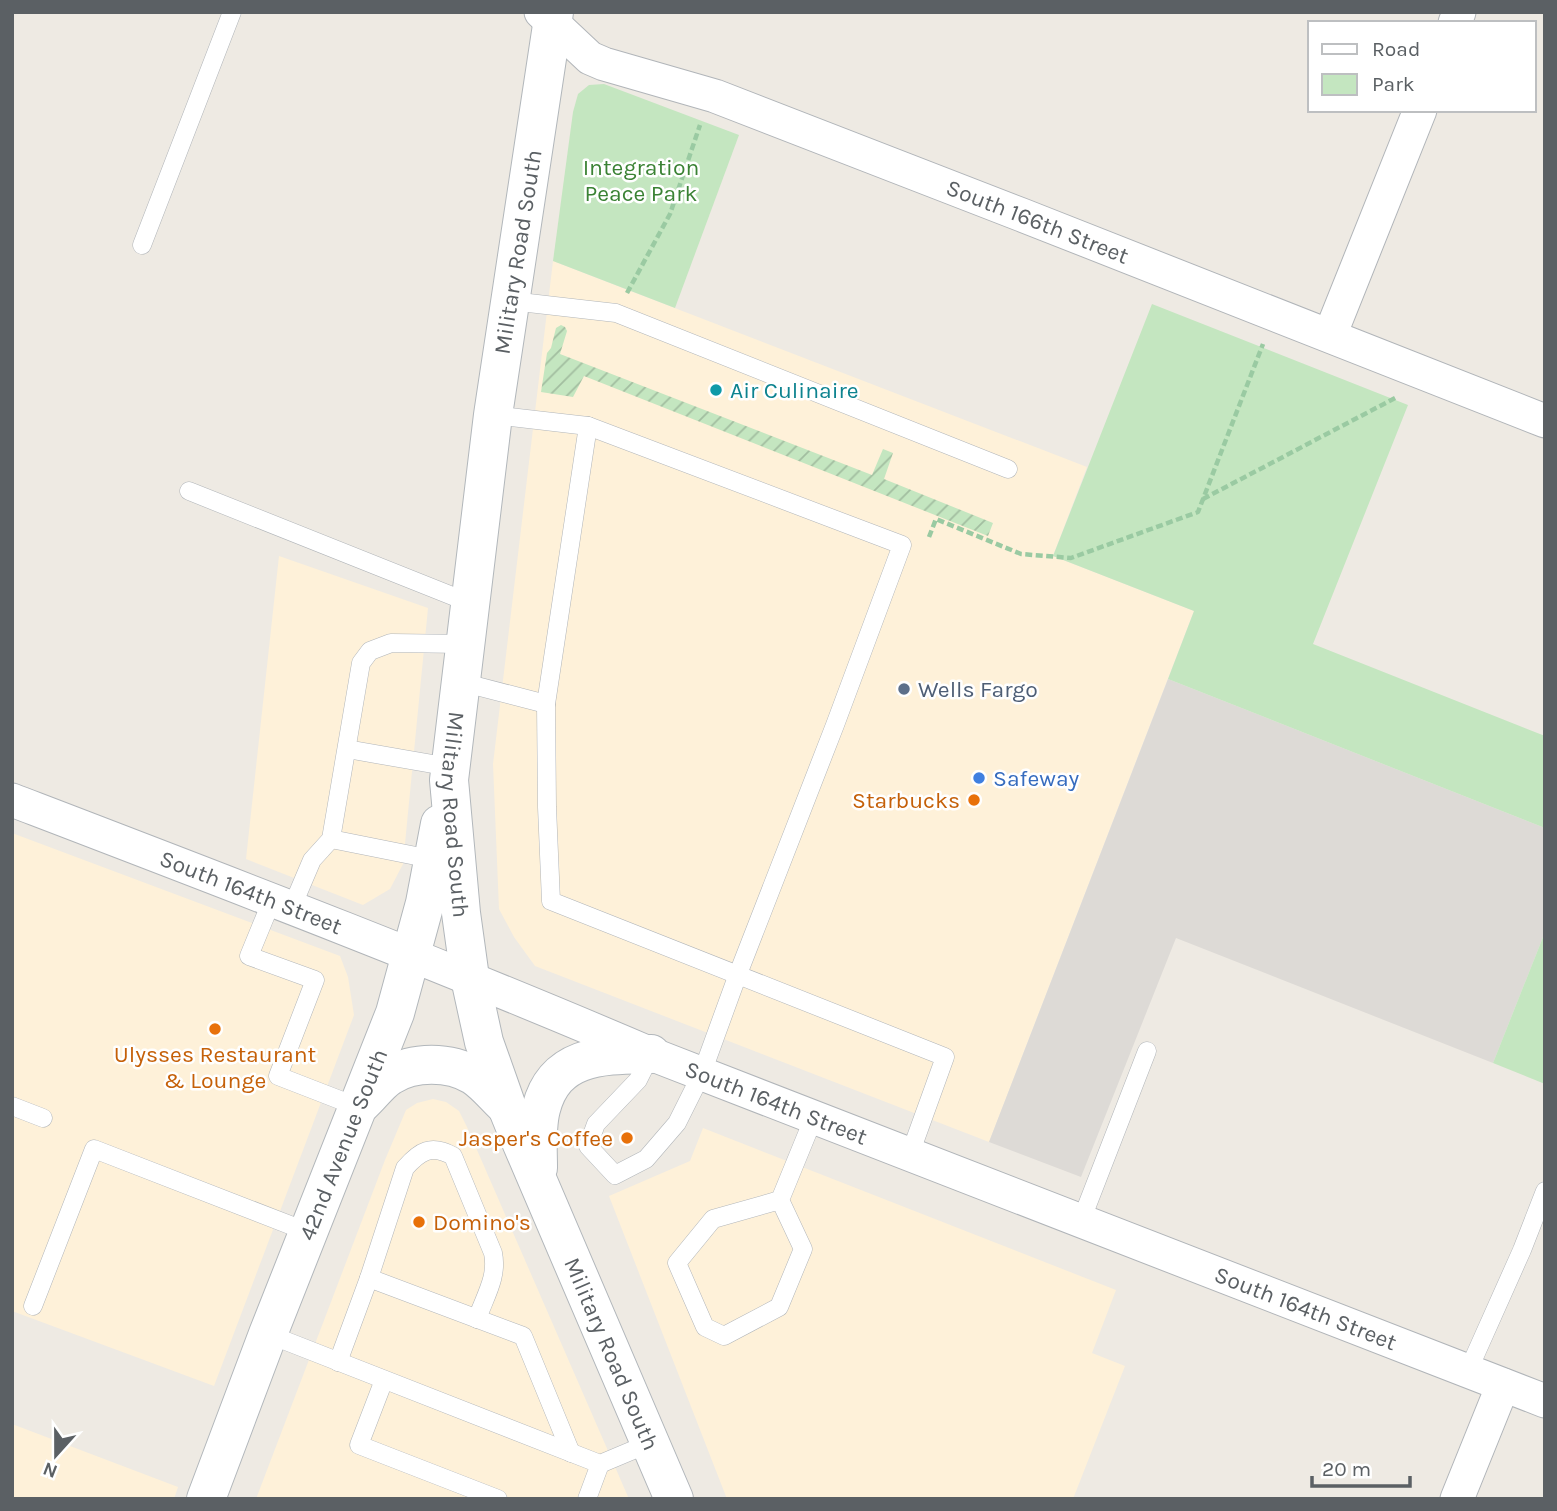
<svg xmlns="http://www.w3.org/2000/svg" width="1557" height="1511" font-family="Karla,sans-serif">
<defs>
<pattern id="garden-furrows" width="10" height="10" patternUnits="userSpaceOnUse" patternTransform="scale(1.75)"><rect width="10" height="10" fill="#c4e6c0"/><path d="M-1 1l2-2M0 10L10 0M9 11l2-2" fill="none" stroke="#a2bea0"/></pattern>
</defs>
<rect width="100%" height="100%" fill="#eeeae3"/>
<g fill="#fef1d9">
<path d="M553,261L1087,467L1053,556L1194,611L989,1142L535,966L514,937L499,909L493,764Z"/>
<path d="M279,556L428,608L403,864L390,889L363,905L246,859Z"/>
<path d="M12,833L340,956L348,977L354,1015L214,1386L12,1311Z"/>
<path d="M433,1099L446,1102L459,1111L467,1127L629,1499H256L385,1160L406,1110L417,1103Z"/>
<path d="M703,1128L1116,1290L1092,1353L1125,1366L1073,1499H727L609,1196L690,1161Z"/>
<path d="M12,1424L178,1487L174,1499H12Z"/>
</g>
<path fill="#dddad6" d="M1168,679L1545,828V932L1493,1063L1176,938L1081,1177L989,1142Z"/>
<g fill="#c4e6c0">
<path d="M604,84L739,135L675,308L553,261L573,112L578,94L589,85Z"/>
<path d="M1152,304L1408,405L1313,644L1545,736V828L1168,679L1194,611L1053,556Z"/>
<path d="M1545,932V1084L1493,1063Z"/>
</g>
<path fill="url(#garden-furrows)" d="M561,325L565,327L567,331L560,354L872,475L883,449L893,453L884,479L993,523L988,536L584,376L573,397L541,392L547,353L551,348L556,328Z"/>
<g fill="none" stroke-linecap="round" stroke-linejoin="round">
<defs>
<g id="lane">
<path d="M142,245L232,12"/>
<path d="M511,301L616,313L1008,469"/>
<path d="M493,415L588,426L902,545L835,725L738,974L702,1073L677,1123L646,1159L615,1175L588,1146L596,1124L638,1080L651,1054"/>
<path d="M588,426L546,704L547,807L551,901L945,1057L910,1154"/>
<path d="M189,491L470,603"/>
<path d="M461,682L546,704"/>
<path d="M347,749L450,767"/>
<path d="M331,839L436,860"/>
<path d="M272,900L249,956L315,980L278,1076L358,1107"/>
<path d="M292,907L312,860L331,839L361,663L370,651L391,643L465,644"/>
<path d="M12,1106L43,1118"/>
<path d="M780,1200L803,1249L779,1307L724,1336L705,1327L677,1263L713,1219L780,1200L814,1117"/>
<path d="M1081,1221L1147,1051"/>
<path d="M369,1278L405,1168C420,1151 431,1144 453,1156L493,1253C498,1277 485,1296 477,1319"/>
<path d="M33,1306L94,1149L308,1232"/>
<path d="M268,1334L600,1464L650,1443"/>
<path d="M338,1362L369,1278L523,1336L571,1453"/>
<path d="M1468,1371L1522,1250L1545,1191"/>
<path d="M384,1380L359,1445L498,1499"/>
<path d="M587,1499L600,1464"/>
</g>
<g id="street">
<path id="s1" d="M541,12L590,58L604,64L715,96L1022,215L1545,421"/>
<path d="M1455,23L1459,12"/>
<path d="M1330,335L1420,110"/>
<path id="s2" d="M12,800C226,882 441,964 651,1054L1545,1401"/>
<path d="M1457,1499L1503,1385"/>
</g>
<g id="secondary">
<path id="s3" d="M554,12L493,415L449,780L461,913L470,978L484,1042L507,1107L522,1144L674,1499"/>
<path d="M362,1103C371,1095 380,1082 390,1076C413,1061 450,1061 474,1076C486,1084 496,1097 506,1106"/>
<path d="M538,1168C538,1149 536,1128 541,1109C555,1053 605,1055 651,1054"/>
<path id="s4" d="M206,1499L268,1334L395,1013L425,903L440,824"/>
</g>
</defs>
<use href="#lane" stroke="#b1b5b9" stroke-width="19"/>
<use href="#street" stroke="#b1b5b9" stroke-width="35"/>
<use href="#secondary" stroke="#b2b7bb" stroke-width="40"/>
<g stroke="#9acaa2" stroke-width="4.5" stroke-dasharray="7 3.5" stroke-linecap="butt">
<path d="M627,293L670,214L700,125"/>
<path d="M1203,499L1397,397"/>
<path d="M929,537L936,519L1021,554L1071,558L1198,512L1263,344"/>
</g>
<use href="#lane" stroke="#fff" stroke-width="18"/>
<use href="#street" stroke="#fff" stroke-width="33"/>
<use href="#secondary" stroke="#fff" stroke-width="38"/>
</g>
<circle fill="#0f9aa8" stroke="#fff" stroke-width="2.5" cx="716" cy="390" r="7"/>
<circle fill="#5c6f8a" stroke="#fff" stroke-width="2.5" cx="904" cy="689" r="7"/>
<circle fill="#3f7fe0" stroke="#fff" stroke-width="2.5" cx="979" cy="778" r="7"/>
<g fill="#e8710a" stroke="#fff" stroke-width="2.5">
<circle cx="974" cy="800" r="7"/>
<circle cx="215" cy="1029" r="7"/>
<circle cx="627" cy="1138" r="7"/>
<circle cx="419" cy="1222" r="7"/>
</g>
<g text-anchor="middle" dominant-baseline="central" stroke-width="5" stroke-linejoin="round" paint-order="stroke">
<g font-size="23" fill="#3a8234" stroke="#fff">
<text x="641" y="167">Integration<tspan x="641" dy="26">Peace Park</tspan></text>
</g>
<g font-size="23" fill="#5b6064" stroke="#fff">
<text stroke="none"><textPath href="#s1" startOffset="544">South 166th Street</textPath></text>
<text transform="translate(518 252) rotate(-81)">Military Road South</text>
<text stroke="none"><textPath href="#s3" startOffset="810">Military Road South</textPath></text>
<text stroke="none"><textPath href="#s2" startOffset="256">South 164th Street</textPath></text>
<text stroke="none"><textPath href="#s2" startOffset="822">South 164th Street</textPath></text>
<text stroke="none"><textPath href="#s4" startOffset="380">42nd Avenue South</textPath></text>
<text stroke="none"><textPath href="#s2" startOffset="1390">South 164th Street</textPath></text>
<text stroke="none"><textPath href="#s3" startOffset="1377">Military Road South</textPath></text>
</g>
<g font-size="23" fill="#0d838f" stroke="#fff" text-anchor="start">
<text x="730" y="390">Air Culinaire</text>
</g>
<g font-size="23" fill="#4e5e75" stroke="#fff" text-anchor="start">
<text x="918" y="689">Wells Fargo</text>
</g>
<g font-size="23" fill="#366cbe" stroke="#fff" text-anchor="start">
<text x="993" y="778">Safeway</text>
</g>
<g font-size="23" fill="#c56008" stroke="#fff" text-anchor="end">
<text x="960" y="800">Starbucks</text>
<text x="215" y="1054" text-anchor="middle">Ulysses Restaurant<tspan x="215" dy="26">&amp; Lounge</tspan></text>
<text x="613" y="1138">Jasper's Coffee</text>
<text x="433" y="1222" text-anchor="start">Domino's</text>
</g>
</g>
<rect width="1557" height="1511" fill="none" stroke="#5b6064" stroke-width="28"/>
<rect x="1308" y="21" width="228" height="91" fill="#ffffff" stroke="#bdbfc1" stroke-width="2"/>
<rect x="1322" y="44" width="35" height="10" fill="#ffffff" stroke="#bdbfc1" stroke-width="2"/>
<text x="1372" y="56" font-size="21" fill="#5b6064">Road</text>
<rect x="1322" y="74" width="35" height="21" fill="#c4e6c0" stroke="#bdbfc1" stroke-width="2"/>
<text x="1372" y="91" font-size="21" fill="#5b6064">Park</text>
<g transform="translate(56 1455) rotate(201)" stroke="#ffffff" stroke-width="5" paint-order="stroke">
<path d="M0-5L12 26L0 18L-12 26Z" fill="#5b6064"/>
<text y="-10" font-size="19" font-weight="bold" text-anchor="middle" fill="#5b6064">N</text>
</g>
<path d="M1312 1476v10h98v-10" fill="none" stroke="#5b6064" stroke-width="3.5"/>
<text x="1322" y="1476" font-size="21" fill="#5b6064" stroke="#ffffff" stroke-width="5" paint-order="stroke">20 m</text>
</svg>
